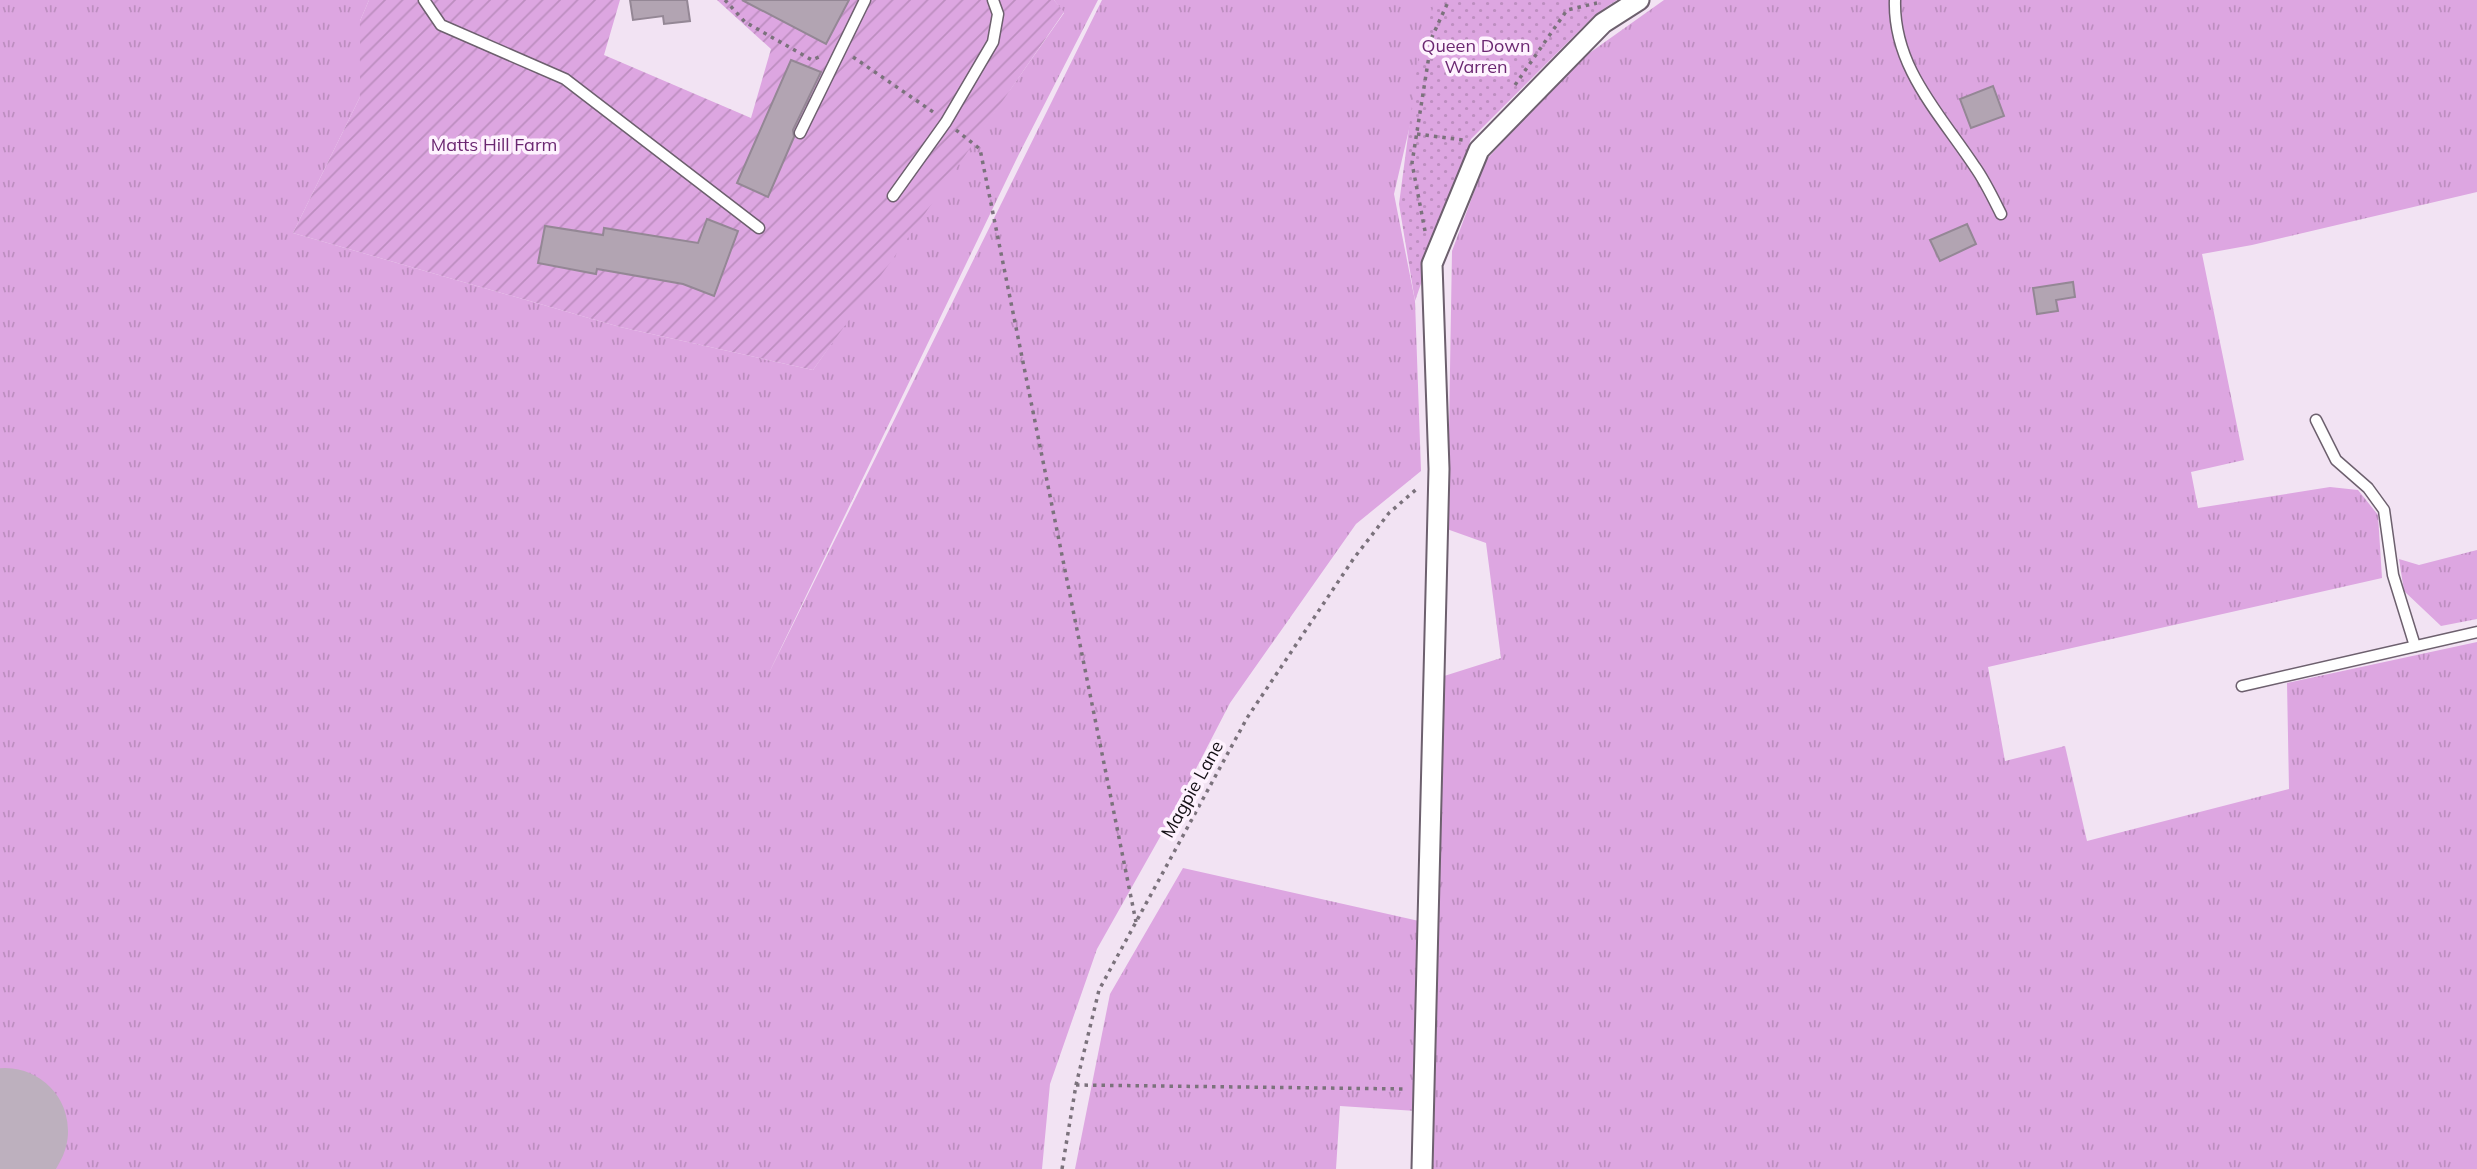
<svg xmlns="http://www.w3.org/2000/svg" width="2477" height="1169" font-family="Mulish,sans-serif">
<defs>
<pattern id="grass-tufts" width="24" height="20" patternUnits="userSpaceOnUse" patternTransform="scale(1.75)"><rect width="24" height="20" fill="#dda6e1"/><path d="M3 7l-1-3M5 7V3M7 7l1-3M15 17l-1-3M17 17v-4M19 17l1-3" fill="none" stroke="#bd8ec0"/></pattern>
<pattern id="park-dots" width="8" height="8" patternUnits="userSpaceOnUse" patternTransform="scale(1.75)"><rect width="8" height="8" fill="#dda6e1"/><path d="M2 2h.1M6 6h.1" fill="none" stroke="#bd8ec0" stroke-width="1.8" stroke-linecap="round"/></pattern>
<pattern id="garden-furrows" width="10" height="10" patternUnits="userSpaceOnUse" patternTransform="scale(1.75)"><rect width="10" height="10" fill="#dda6e1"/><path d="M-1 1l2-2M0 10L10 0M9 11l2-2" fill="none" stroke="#bd8ec0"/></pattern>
</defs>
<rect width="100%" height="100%" fill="#f2e3f3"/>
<g fill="url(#grass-tufts)">
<path d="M0,0H369L360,21V97L293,233L620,327L813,370L1064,13L1054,0H1098L1019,154L766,679L1102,0H1439L1394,194L1415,301L1421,471L1356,524L1230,703L1169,821L1097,949L1050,1084L1042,1169H0Z"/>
<path d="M1664,0H2477V192L2252,245L2202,254L2244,460L2191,472L2198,508L2330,487L2358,490L2378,515L2382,578L1988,667L2005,761L2065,746L2087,841L2289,789L2287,683L2477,642V1169H1433L1441,677L1501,658L1486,543L1444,528L1448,488L1452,251L1486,160L1574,64Z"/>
<path d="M2477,550V619L2441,626L2404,591L2399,559L2419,565Z"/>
<path d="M1183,868L1419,921L1416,1111L1340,1106L1336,1169H1075L1110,994Z"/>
</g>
<path fill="url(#park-dots)" d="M1436,0H1617L1596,14L1471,139L1415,301L1399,204L1420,45Z"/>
<path fill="url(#garden-furrows)" d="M369,0H620L604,55L751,118L771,49L717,0H1054L1064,12L915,228L813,370L620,327L293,233L360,97V21Z"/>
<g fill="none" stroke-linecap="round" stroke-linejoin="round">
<path stroke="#bdb0be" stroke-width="126" d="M0,1140L5,1131"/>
</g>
<g fill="#b2a4b2" stroke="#948795" stroke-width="2">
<path d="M630,0H687L690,21L664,24L663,16L633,20Z"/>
<path d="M742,0H849L826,44Z"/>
<path d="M791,60L821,72L793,130L794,137L768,197L737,183Z"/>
<path d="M1993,86L2004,116L1971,128L1960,99Z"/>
<path d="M707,219L738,231L714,296L683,284L597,269L596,274L538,263L545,226L603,235L604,228L698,243Z"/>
<path d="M1967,224L1976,244L1940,261L1930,240Z"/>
<path d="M2073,282L2075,297L2056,300L2058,311L2037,314L2033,288Z"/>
</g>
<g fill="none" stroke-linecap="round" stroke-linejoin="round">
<defs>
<g id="lane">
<path d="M424,0L441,25L565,79L759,228"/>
<path d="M1895,0C1893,67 1940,114 1975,167C1985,181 1993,198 2001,214"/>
<path d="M800,133L865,0"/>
<path d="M893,196L946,122L993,42L998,14L993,0"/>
<path d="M2316,420L2336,460L2368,488L2384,510L2393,575L2415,646"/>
<path d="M2242,686L2477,632"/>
</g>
<path id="street" d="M1422,1169L1439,469L1432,264L1479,150L1603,23L1639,0"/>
</defs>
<use href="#lane" stroke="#6d606e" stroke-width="13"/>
<use href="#street" stroke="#6d606e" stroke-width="23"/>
<g stroke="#7b727c" stroke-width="3.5" stroke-dasharray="3.5 5" stroke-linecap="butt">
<path d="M725,0L745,22L812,60L821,56"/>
<path d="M853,57L936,114"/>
<path d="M1515,85L1567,10L1597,3"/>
<path d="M956,130L980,149L1136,922"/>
<path d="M1417,134L1463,140"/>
<path d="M1425,231L1412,163L1432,37L1449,0"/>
<path d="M1076,1085L1406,1089"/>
<path d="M1062,1169L1076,1085L1099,990L1247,718L1354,558L1389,513L1419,487"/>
</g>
<use href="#lane" stroke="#fff" stroke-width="10"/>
<use href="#street" stroke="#fff" stroke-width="19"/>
</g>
<g text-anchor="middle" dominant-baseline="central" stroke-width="7" stroke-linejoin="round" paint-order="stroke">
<g font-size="18" fill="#6b2771" stroke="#fef2fe">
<text x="1476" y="45">Queen Down<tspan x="1476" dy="21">Warren</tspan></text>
<text x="494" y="144">Matts Hill Farm</text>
</g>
<g font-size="18" fill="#130f14" stroke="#fef2fe">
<text transform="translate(1192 789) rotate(-61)">Magpie Lane</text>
</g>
</g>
</svg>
